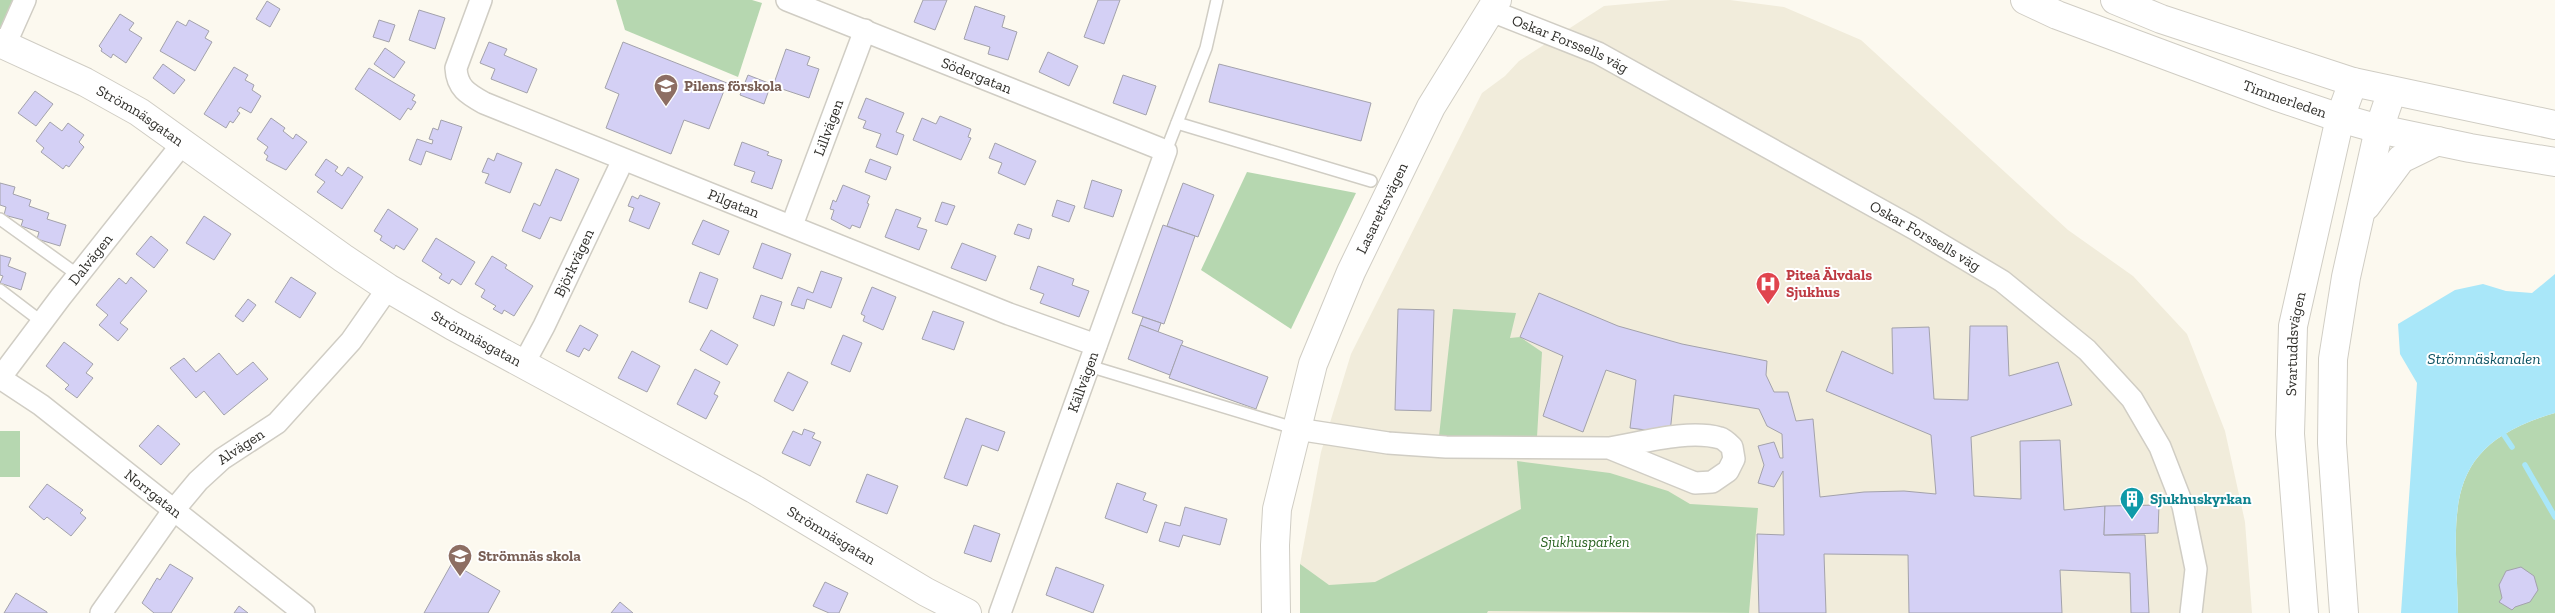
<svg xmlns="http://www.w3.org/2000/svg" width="2555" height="613" font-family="'Zilla Slab',serif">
<rect width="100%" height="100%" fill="#fcf9ef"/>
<path fill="#f1ecdb" d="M1671,0H1730L1784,7L1861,40L2068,230L2133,276L2187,334L2225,431L2245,522L2252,613H1300V564L1321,452L1351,354L1482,93L1505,76L1519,61L1604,6Z"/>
<g fill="#b6d7b0">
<path d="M0,0H20L7,30L0,28Z"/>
<path d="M616,0H752L762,3L738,77L625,30Z"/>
<path d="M1247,172L1356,193L1291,329L1201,270Z"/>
<path d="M1453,309L1516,313L1510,338L1520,337L1542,352L1537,437L1439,436Z"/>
<path d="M2555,413V613H2458C2456,513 2438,447 2555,413Z"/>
<rect x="0" y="431" width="20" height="46"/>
<path d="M1517,461L1610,473L1668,491L1690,504L1758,508L1749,613L1488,611L1487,613H1300V564L1329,585L1375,582L1521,509Z"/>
</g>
<path fill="#a9e7f9" d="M2555,274V413C2438,447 2456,513 2458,613H2401L2417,383L2400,354L2398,324L2455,290L2483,284L2506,291L2532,293Z"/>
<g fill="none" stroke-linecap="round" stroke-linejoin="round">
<g stroke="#a9e7f9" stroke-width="5.5">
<path d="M2504,435L2512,447"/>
<path d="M2525,465L2555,517"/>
</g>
</g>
<g fill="#d4d0f5" stroke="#a3a2ab">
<path d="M923,0H947L935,30L914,22Z"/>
<path d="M1098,0H1120L1104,44L1084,37Z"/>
<path d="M267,1L280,9L270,27L256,19Z"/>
<path d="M975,6L1005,16L1002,27L1017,32L1008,60L988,54L990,47L964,39Z"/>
<path d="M419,10L445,18L435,49L409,40Z"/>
<path d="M120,14L134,23L129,30L142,38L126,63L113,54L111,58L101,51L102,49L99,46Z"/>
<path d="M189,20L209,31L205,38L212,42L195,71L160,51L177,21L186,26Z"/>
<path d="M379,20L395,25L389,42L373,37Z"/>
<path d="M489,42L507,49L504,55L537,69L527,93L491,79L495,69L480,63Z"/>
<path d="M623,42L727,83L709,129L684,120L671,154L606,128L619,94L605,88Z"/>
<path d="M385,48L405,62L394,78L374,64Z"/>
<path d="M786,49L810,57L807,65L819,69L809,98L773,86Z"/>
<path d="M1048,52L1078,66L1069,86L1039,72Z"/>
<path d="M163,64L185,80L174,94L153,78Z"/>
<path d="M1219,64L1371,103L1361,141L1209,102Z"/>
<path d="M234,67L248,75L245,80L254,85L252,90L261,96L251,113L240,107L237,111L240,113L233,123L230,121L226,128L204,114Z"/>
<path d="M369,68L415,95L412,100L416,102L411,110L408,108L400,120L355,89Z"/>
<path d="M748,75L771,84L764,104L740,95Z"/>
<path d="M1123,75L1156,86L1146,115L1113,103Z"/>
<path d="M35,91L53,104L36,126L18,113Z"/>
<path d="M866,98L904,113L896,132L904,135L897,155L876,147L881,134L863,128L866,121L858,118Z"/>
<path d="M940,116L971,129L968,137L971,138L961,160L913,140L922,118L936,124Z"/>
<path d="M271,118L285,128L283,131L293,139L296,134L307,142L286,170L266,160L268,156L264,153L268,147L257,139Z"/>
<path d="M441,120L462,127L451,160L426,151L421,165L409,160L417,139L432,144L433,140L429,139L433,128L438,130Z"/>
<path d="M50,122L62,131L68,123L84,135L79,142L84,147L69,167L66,165L63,169L41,152L44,148L36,141Z"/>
<path d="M742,142L769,152L767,155L782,160L772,189L751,182L755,172L734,165Z"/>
<path d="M995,143L1036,161L1025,185L998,173L1002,163L989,158Z"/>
<path d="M497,153L522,163L510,193L485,183L489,174L482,172L488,158L494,161Z"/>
<path d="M326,159L338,167L335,171L342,176L348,167L363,177L342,209L317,192L325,182L315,175Z"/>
<path d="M870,159L891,167L886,180L865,172Z"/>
<path d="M556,169L579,179L561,221L550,217L540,239L522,231L534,203L540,206Z"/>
<path d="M1092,180L1122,190L1113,217L1084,208Z"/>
<path d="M0,183L15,187L13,194L31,200L29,206L49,213L47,219L66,225L60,246L37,239L39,232L21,226L23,220L4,215L6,207L0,205Z"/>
<path d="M1183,183L1214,195L1198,237L1167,226Z"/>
<path d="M843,185L870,196L867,203L869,204L860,228L852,225L850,229L831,219L834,210L830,209L833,200L836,202Z"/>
<path d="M640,195L660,203L649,229L629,221L634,208L628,206L632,196L638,199Z"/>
<path d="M1057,200L1075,206L1069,222L1052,216Z"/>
<path d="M942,202L955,206L947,225L935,221Z"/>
<path d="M388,209L418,229L404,250L396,245L394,249L380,240L382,236L374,231Z"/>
<path d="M896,209L921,218L917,227L927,230L919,250L885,237Z"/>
<path d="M204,216L231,234L214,260L186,243Z"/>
<path d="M703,220L729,231L719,255L692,244Z"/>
<path d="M1018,224L1032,229L1029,239L1014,234Z"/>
<path d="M1163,225L1195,236L1164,324L1132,313Z"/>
<path d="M151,236L168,250L154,268L136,254Z"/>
<path d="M436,238L475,262L461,285L452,279L449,284L439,278L442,274L422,261Z"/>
<path d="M762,243L791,254L782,279L753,268Z"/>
<path d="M962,243L996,256L986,281L951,268Z"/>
<path d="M0,255L11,258L8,266L26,273L21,290L0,283L3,276L0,275Z"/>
<path d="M492,256L507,265L505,268L533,286L514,316L504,310L502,314L493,309L496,306L481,297L485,290L475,284Z"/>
<path d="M1038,266L1074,279L1072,285L1089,291L1079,317L1040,303L1044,294L1030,289Z"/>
<path d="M821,271L842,278L831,308L807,299L804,309L791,305L798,287L813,293Z"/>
<path d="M700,272L718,279L707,309L689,302Z"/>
<path d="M131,277L147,291L120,323L128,329L118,341L99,325L108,315L96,305L119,278L126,284Z"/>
<path d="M291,277L316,293L300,318L275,302Z"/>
<path d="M872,287L896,297L883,330L863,321L865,316L861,314Z"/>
<path d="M1539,293L1618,326L1682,344L1767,361L1766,375L1774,392H1788L1796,421L1813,419L1820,497L1864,492L1904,491L1936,494L1931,435L1826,391L1842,351L1893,374L1892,328L1929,327L1934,399L1968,400L1970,326H2007L2009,376L2058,362L2072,405L1971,437L1974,496L2021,499L2020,441L2060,440L2064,510L2105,506L2104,535H2145L2149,613H2131L2130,573L2060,570L2062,613H1909L1908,555L1824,554L1826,613H1759L1757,534L1784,535L1783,471L1774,487L1758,483L1764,465L1758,446L1774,442L1780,458H1783L1782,434L1767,426L1759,409L1674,395L1670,433L1630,428L1636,380L1606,370L1583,432L1543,416L1563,356L1520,337Z"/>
<path d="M761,295L782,302L774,326L753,318Z"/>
<path d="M248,299L256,305L243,322L235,316Z"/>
<path d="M1398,309L1434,310L1431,411L1395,410Z"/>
<path d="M933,311L964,322L954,350L922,339Z"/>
<path d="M1143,317L1161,323L1158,332L1140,325Z"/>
<path d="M580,325L598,335L589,351L584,348L579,357L566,351Z"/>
<path d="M1140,325L1183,341L1170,375L1128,359Z"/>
<path d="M711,330L738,345L727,365L700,350Z"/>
<path d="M843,335L862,343L850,372L831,364Z"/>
<path d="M64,342L93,364L86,373L93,378L77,398L65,389L69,385L46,366Z"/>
<path d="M1181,345L1268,377L1256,409L1169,378Z"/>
<path d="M632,351L660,366L647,392L618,378Z"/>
<path d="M219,353L237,375L253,362L268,379L224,415L204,391L196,398L170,368L184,358L196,372Z"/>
<path d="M695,369L720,382L714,394L718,396L706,419L677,404Z"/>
<path d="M788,372L808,382L793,411L774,401Z"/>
<path d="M966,418L1005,432L998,451L982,445L967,486L944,478Z"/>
<path d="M158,425L180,444L161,465L139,446Z"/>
<path d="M804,429L815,433L812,438L821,442L810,466L782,453L793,431L802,435Z"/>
<path d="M867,474L898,486L887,514L856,502Z"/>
<path d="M1117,483L1146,493L1143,500L1157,505L1147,533L1105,518Z"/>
<path d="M47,484L83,510L80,513L86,518L71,536L47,517L44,520L29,507Z"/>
<path d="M2159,505L2158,533L2104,535L2105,506Z"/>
<path d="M1185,507L1227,519L1220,545L1183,535L1179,547L1159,541L1165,522L1180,526Z"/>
<path d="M974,525L1000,534L991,562L964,553Z"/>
<path d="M452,563L500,591L488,613H424Z"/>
<path d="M170,564L193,578L171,613H154L142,603L157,578L160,580Z"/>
<path d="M1056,567L1104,585L1093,613L1046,595Z"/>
<path d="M2521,567L2534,576L2538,590L2530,602L2515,607L2512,610L2499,602L2502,598L2499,585L2506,571Z"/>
<path d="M825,582L848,593L839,613H829L813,606Z"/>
<path d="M16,593L47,612V613H4Z"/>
<path d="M620,602L633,613H611Z"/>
<path d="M239,606L248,613H234Z"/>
</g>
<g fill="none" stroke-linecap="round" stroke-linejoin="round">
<defs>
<g id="service">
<path d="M1177,123L1371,181"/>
<path d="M1166,151L1206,48L1217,0"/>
<path d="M0,219L78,275"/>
<path d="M0,290L42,322"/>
<path d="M1089,366L1297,429"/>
</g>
<g id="minor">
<path id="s1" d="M481,0L456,68C457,88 468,94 484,103L1009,314L1096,345"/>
<path id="s2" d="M787,0L1166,151L1000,613"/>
<path id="s3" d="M1489,10L1598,53L1915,229L2002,281L2087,350L2132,399L2160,447L2183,506L2196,569L2191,613"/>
<path d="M5,45L25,0"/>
<path id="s4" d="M792,225L865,30"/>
<path id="s5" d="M523,365L544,326L623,160"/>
<path id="s6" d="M0,378L41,405L304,613"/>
<path id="s7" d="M0,378L60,298L183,143"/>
<path d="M1297,429L1388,443L1446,447L1609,448L1695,483L1712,482L1728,471L1734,459L1732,447C1729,444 1724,439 1720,438C1688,429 1641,443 1609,448"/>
<path id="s8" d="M101,613L173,511L198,481L222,459L277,423L351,341L388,288"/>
</g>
<g id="tertiary">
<path id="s9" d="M0,43L85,82L139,112L343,258L388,288L453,326L754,489L926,592L967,613"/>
<path id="s10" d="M1276,613L1275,545L1277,509L1313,364L1351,272L1431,107L1497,0"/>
</g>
<g id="secondary">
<path id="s11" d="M2025,0L2057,15L2275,96L2340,118L2379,129L2470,148L2555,162"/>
<path d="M2115,0L2161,19L2353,82L2555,125"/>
<path d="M2366,206L2401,159L2438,141"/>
<path id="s12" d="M2304,613L2290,434L2293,326L2340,118L2353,82"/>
<path d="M2344,613L2332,443L2333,359L2346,277L2379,129L2392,91"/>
</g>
</defs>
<use href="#service" stroke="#d0cdc4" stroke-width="14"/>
<use href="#minor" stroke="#d0cdc4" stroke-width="24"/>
<use href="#tertiary" stroke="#d0cdc4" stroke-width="30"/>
<use href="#secondary" stroke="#d0cdc4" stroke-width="30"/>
<use href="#service" stroke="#fff" stroke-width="11"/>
<use href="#minor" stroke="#fff" stroke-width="21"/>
<use href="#tertiary" stroke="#fff" stroke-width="28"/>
<use href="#secondary" stroke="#fff" stroke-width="28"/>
</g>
<defs>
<symbol id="school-pin" viewBox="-11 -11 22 30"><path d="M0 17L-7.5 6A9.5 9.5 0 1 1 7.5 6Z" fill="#8d6e63" stroke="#fff"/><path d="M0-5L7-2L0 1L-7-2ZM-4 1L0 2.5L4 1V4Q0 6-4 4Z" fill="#fff"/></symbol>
<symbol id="hospital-pin" viewBox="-11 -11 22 30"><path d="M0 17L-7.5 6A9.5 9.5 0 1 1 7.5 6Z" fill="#e0444e" stroke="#fff"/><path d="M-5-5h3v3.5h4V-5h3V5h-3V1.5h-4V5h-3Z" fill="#fff"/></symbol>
<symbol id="building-pin" viewBox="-11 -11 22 30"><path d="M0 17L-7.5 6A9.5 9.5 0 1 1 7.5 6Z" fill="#0f9aa8" stroke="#fff"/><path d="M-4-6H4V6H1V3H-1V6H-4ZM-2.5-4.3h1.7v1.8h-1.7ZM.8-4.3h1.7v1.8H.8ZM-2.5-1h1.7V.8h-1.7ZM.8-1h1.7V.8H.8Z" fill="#fff"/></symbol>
</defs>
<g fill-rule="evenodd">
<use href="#school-pin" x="652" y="72" width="28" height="38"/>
<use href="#hospital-pin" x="1754" y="270" width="28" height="38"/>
<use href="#building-pin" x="2118" y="485" width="28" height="38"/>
<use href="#school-pin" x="446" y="542" width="28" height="38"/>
</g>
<g text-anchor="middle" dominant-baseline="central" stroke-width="4" stroke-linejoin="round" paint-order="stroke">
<g font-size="15" fill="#302f2b" stroke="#fff">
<text stroke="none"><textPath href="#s3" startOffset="88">Oskar Forssells väg</textPath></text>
<text stroke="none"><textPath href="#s2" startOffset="204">Södergatan</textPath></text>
<text stroke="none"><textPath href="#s11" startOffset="278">Timmerleden</textPath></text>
<text stroke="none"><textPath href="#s9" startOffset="158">Strömnäsgatan</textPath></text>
<text stroke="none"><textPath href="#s4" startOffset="104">Lillvägen</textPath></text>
<text stroke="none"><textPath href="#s1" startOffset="389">Pilgatan</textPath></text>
<text stroke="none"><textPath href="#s10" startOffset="424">Lasarettsvägen</textPath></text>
<text stroke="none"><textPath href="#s3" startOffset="492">Oskar Forssells väg</textPath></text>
<text stroke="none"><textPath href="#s7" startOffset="149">Dalvägen</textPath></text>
<text stroke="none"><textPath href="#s5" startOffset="114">Björkvägen</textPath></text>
<text stroke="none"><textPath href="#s9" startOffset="562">Strömnäsgatan</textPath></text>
<text stroke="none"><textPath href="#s12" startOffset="270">Svartuddsvägen</textPath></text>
<text transform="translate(1083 382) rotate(-70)">Källvägen</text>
<text stroke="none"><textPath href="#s8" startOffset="219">Alvägen</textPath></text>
<text stroke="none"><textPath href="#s6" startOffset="192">Norrgatan</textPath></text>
<text stroke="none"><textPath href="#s9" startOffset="968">Strömnäsgatan</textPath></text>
</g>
<g font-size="15" font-weight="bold" fill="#785e54" stroke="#fff" text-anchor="start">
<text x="684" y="86">Pilens förskola</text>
<text x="478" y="556">Strömnäs skola</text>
</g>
<g font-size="15" font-weight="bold" fill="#be3a42" stroke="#fff" text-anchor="start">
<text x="1786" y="275">Piteå Älvdals<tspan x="1786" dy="17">Sjukhus</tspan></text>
</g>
<g font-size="15" font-weight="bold" fill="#0d838f" stroke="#fff" text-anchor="start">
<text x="2150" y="499">Sjukhuskyrkan</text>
</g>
<g font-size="15" font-style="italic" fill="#2b6422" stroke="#fff">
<text x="1585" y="542">Sjukhusparken</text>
</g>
<g font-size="16" font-style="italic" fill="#0c5262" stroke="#fff">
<text x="2484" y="358">Strömnäskanalen</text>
</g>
</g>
</svg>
